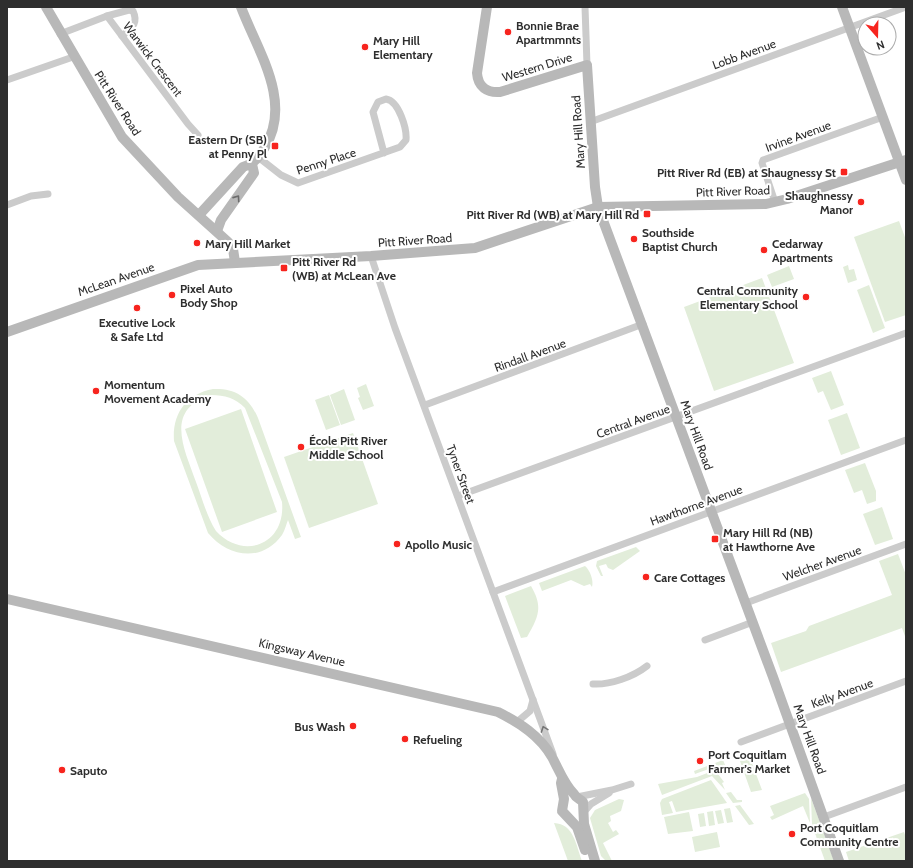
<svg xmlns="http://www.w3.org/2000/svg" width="913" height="868" font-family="Cabin,sans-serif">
<rect width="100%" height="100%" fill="#fff"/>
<g fill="#e2edda" fill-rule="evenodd">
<path d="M899,221L906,240V315L885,322L854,237Z"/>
<path d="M848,265L849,270L854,269L857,280L848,283L843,267Z"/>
<path d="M789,266L794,279L772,287L767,275Z"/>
<path d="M762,278L794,363L714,391L684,307Z"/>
<path d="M869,285L885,328L873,333L857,290Z"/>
<path d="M831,371L844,405L831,410L823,391L818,393L812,378Z"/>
<path d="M366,384L374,406L363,410L358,398L360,397L357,388Z"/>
<path d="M213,389C235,388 249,397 258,418L301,537L295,539L288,520C286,525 285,530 282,535C262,563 228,557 208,533L174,441C172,414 186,394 213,389ZM211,395C225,395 235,398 245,408L282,502C286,544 244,561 216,531C207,517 202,498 196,482C185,450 163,410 211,395Z"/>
<path d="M344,389L355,420L341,425L330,395Z"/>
<path d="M329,395L340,425L326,430L315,400Z"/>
<path d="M241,409L277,512L222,532L185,429Z"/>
<path d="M847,413L860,448L841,455L828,420Z"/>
<path d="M353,433L378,504L309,528L284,457Z"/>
<path d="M865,463L876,491V501L867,504L862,490L854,493L845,470Z"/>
<path d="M882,507L893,539L875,545L863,514Z"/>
<path d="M636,547L640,551L613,570L608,568L606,564L599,566L603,576H601L596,566L597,561Z"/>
<path d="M898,554L906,575V639L902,628L781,672L771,643L806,631L809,626L892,595L879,561Z"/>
<path d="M585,566C590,570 594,581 592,587L590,584L584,586L571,580L542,591L539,583Z"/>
<path d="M531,586C543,607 539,616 527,637L521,638L505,596Z"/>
<path d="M750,758L762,790L751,792L740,761Z"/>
<path d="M723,760L726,767L719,769L717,766L695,774L694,771Z"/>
<path d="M715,770L724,782L722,783L725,790L712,776L662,795L658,784L697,777Z"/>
<path d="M711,780L727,803L676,812L672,801L669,802L673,813L662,815L660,803L662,799Z"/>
<path d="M731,792L737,800H742V802L733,803L726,793Z"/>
<path d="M805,793L809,799L810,823L803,806L772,820L770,817L774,815L770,806Z"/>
<path d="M811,798L834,861H825L812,825Z"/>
<path d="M619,799L624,800L621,811L610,816L611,821L608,823L613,832L616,830L619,834L603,843L612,861H606L601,856L590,818L595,810Z"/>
<path d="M740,805L754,824L749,825L735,806Z"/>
<path d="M730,808L733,822L727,823L724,809Z"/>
<path d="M721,810L724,823L718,824L715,811Z"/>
<path d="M713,811L715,825L709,826L707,812Z"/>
<path d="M689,812L693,831L668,834L664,817Z"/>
<path d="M704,813L706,826L700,827L698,814Z"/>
<path d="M554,823C574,824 576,845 582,861H568Z"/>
<path d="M717,832L720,847L695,852L692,837Z"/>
<path d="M904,832L906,838V861H849L846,852Z"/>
</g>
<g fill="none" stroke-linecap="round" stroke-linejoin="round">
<g stroke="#cbcbcb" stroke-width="7">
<path d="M585,7L587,65"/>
<path d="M107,16L129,10L133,11C139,24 131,28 122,36"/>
<path d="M60,34L107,16L188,124L198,135"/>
<path d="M7,80L73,57"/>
<path d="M590,122L906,7"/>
<path d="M258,157L281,175L298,183L400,147L406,140C407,129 399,101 386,99L378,102L373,112L384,153"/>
<path d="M775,202L762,163L763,160L883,117"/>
<path d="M7,205L31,196L48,194"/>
<path d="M371,256L395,328L553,754"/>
<path d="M425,405L643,324"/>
<path d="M458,496L906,333"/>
<path d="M493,592L906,440"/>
<path d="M746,603L906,544"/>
<path d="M705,640L753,622"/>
<path d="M593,684C610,685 633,677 647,666"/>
<path d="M517,722L530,711L533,700"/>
<path d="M741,742L906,681"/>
<path d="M577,797L612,790L631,784"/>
<path d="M584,812L591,804L609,793"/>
<path d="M824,817L906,787"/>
</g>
<g stroke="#b8b8b8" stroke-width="10">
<path d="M46,7L122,137L178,197L228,242L233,249L235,262"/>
<path d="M487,7L477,73C478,87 487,93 500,92L587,65L595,187L598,207L773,677L839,861"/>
<path d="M842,7L906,180"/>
<path d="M199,215L243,167C255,163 259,157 265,147C293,101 257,50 241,7"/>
<path d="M217,231L221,220L254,173L252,164"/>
<path d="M7,332L198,265L371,256L475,248L598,207L766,204L787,199L906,160"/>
<path d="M7,599L498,712C520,723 540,736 552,757C559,770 564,784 574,794C576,798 580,799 583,802L584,824L595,861"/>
<path d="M562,779L561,783L564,799L562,811L577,827L585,850"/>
</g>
</g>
<defs><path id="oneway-chevron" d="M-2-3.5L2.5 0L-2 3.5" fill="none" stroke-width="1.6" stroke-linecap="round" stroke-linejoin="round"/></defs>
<use stroke="#6c6c6c" href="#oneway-chevron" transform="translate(237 198) rotate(-55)"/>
<use stroke="#757575" href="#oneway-chevron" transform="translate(544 729) rotate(-110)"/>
<g fill="#f7241e" stroke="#fff" stroke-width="1.5">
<circle cx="508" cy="32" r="4"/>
<circle cx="365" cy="47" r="4"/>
<rect x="271" y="142" width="8" height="8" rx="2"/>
<rect x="840" y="168" width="8" height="8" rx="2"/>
<circle cx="861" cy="202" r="4"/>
<rect x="643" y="210" width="8" height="8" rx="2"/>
<circle cx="634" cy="239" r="4"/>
<circle cx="197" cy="243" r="4"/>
<circle cx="764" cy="250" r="4"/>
<rect x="280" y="264" width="8" height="8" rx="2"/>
<circle cx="172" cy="295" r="4"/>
<circle cx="806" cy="297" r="4"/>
<circle cx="137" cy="308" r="4"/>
<circle cx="96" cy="391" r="4"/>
<circle cx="301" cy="447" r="4"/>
<rect x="711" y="535" width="8" height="8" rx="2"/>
<circle cx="397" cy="544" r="4"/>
<circle cx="646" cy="577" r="4"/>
<circle cx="353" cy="726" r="4"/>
<circle cx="405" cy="739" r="4"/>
<circle cx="700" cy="761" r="4"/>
<circle cx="62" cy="770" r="4"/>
<circle cx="792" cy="834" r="4"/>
</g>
<g text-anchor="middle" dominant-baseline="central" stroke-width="4" stroke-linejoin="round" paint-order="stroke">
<g font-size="12" font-weight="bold" fill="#2e2e2e" stroke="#fff" text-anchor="start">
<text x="516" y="25">Bonnie Brae<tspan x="516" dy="14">Apartmmnts</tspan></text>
<text x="373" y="40">Mary Hill<tspan x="373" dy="14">Elementary</tspan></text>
<text x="267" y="139" text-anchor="end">Eastern Dr (SB)<tspan x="267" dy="14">at Penny Pl</tspan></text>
<text x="836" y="172" text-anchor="end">Pitt River Rd (EB) at Shaugnessy St</text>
<text x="853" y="195" text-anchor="end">Shaughnessy<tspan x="853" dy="14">Manor</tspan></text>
<text x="639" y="214" text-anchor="end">Pitt River Rd (WB) at Mary Hill Rd</text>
<text x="642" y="232">Southside<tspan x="642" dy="14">Baptist Church</tspan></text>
<text x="205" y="243">Mary Hill Market</text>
<text x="772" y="243">Cedarway<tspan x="772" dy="14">Apartments</tspan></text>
<text x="292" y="261">Pitt River Rd<tspan x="292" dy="14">(WB) at McLean Ave</tspan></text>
<text x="180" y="288">Pixel Auto<tspan x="180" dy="14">Body Shop</tspan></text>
<text x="798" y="290" text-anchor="end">Central Community<tspan x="798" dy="14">Elementary School</tspan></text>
<text x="137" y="322" text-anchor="middle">Executive Lock<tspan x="137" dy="14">&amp; Safe Ltd</tspan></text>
<text x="104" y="384">Momentum<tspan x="104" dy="14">Movement Academy</tspan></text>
<text x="309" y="440">École Pitt River<tspan x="309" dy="14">Middle School</tspan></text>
<text x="723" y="532">Mary Hill Rd (NB)<tspan x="723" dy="14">at Hawthorne Ave</tspan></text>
<text x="405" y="544">Apollo Music</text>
<text x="654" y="577">Care Cottages</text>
<text x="345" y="726" text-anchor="end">Bus Wash</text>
<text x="413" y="739">Refueling</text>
<text x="708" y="754">Port Coquitlam<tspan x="708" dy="14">Farmer’s Market</tspan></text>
<text x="70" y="770">Saputo</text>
<text x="800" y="827">Port Coquitlam<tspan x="800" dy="14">Community Centre</tspan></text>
</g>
<g font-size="12" fill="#2e2e2e" stroke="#fff">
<text transform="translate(744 54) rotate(-20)">Lobb Avenue</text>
<text transform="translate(153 59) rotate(53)">Warwick Crescent</text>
<text transform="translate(537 67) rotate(-17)">Western Drive</text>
<text transform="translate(118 103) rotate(57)">Pitt River Road</text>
<text transform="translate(578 132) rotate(-94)">Mary Hill Road</text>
<text transform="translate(798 136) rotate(-20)">Irvine Avenue</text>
<text transform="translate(326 161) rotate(-18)">Penny Place</text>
<text transform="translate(733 191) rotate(-2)">Pitt River Road</text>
<text transform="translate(415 240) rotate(-4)">Pitt River Road</text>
<text transform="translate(116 279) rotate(-19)">McLean Avenue</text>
<text transform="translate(530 355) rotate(-20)">Rindall Avenue</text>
<text transform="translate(633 421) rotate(-20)">Central Avenue</text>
<text transform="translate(697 435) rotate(70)">Mary Hill Road</text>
<text transform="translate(461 474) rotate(70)">Tyner Street</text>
<text transform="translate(696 505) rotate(-20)">Hawthorne Avenue</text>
<text transform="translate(822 563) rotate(-20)">Welcher Avenue</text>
<text transform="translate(302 652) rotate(13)">Kingsway Avenue</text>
<text transform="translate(842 693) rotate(-20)">Kelly Avenue</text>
<text transform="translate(810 739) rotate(70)">Mary Hill Road</text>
</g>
</g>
<rect width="913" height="868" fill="none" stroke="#2e2e2e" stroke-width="16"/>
<g transform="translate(877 36) rotate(160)"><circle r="19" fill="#ffffff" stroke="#ababab"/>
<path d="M0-3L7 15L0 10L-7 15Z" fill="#f7241e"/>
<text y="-6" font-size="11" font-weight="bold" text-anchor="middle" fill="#2e2e2e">N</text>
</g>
</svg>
